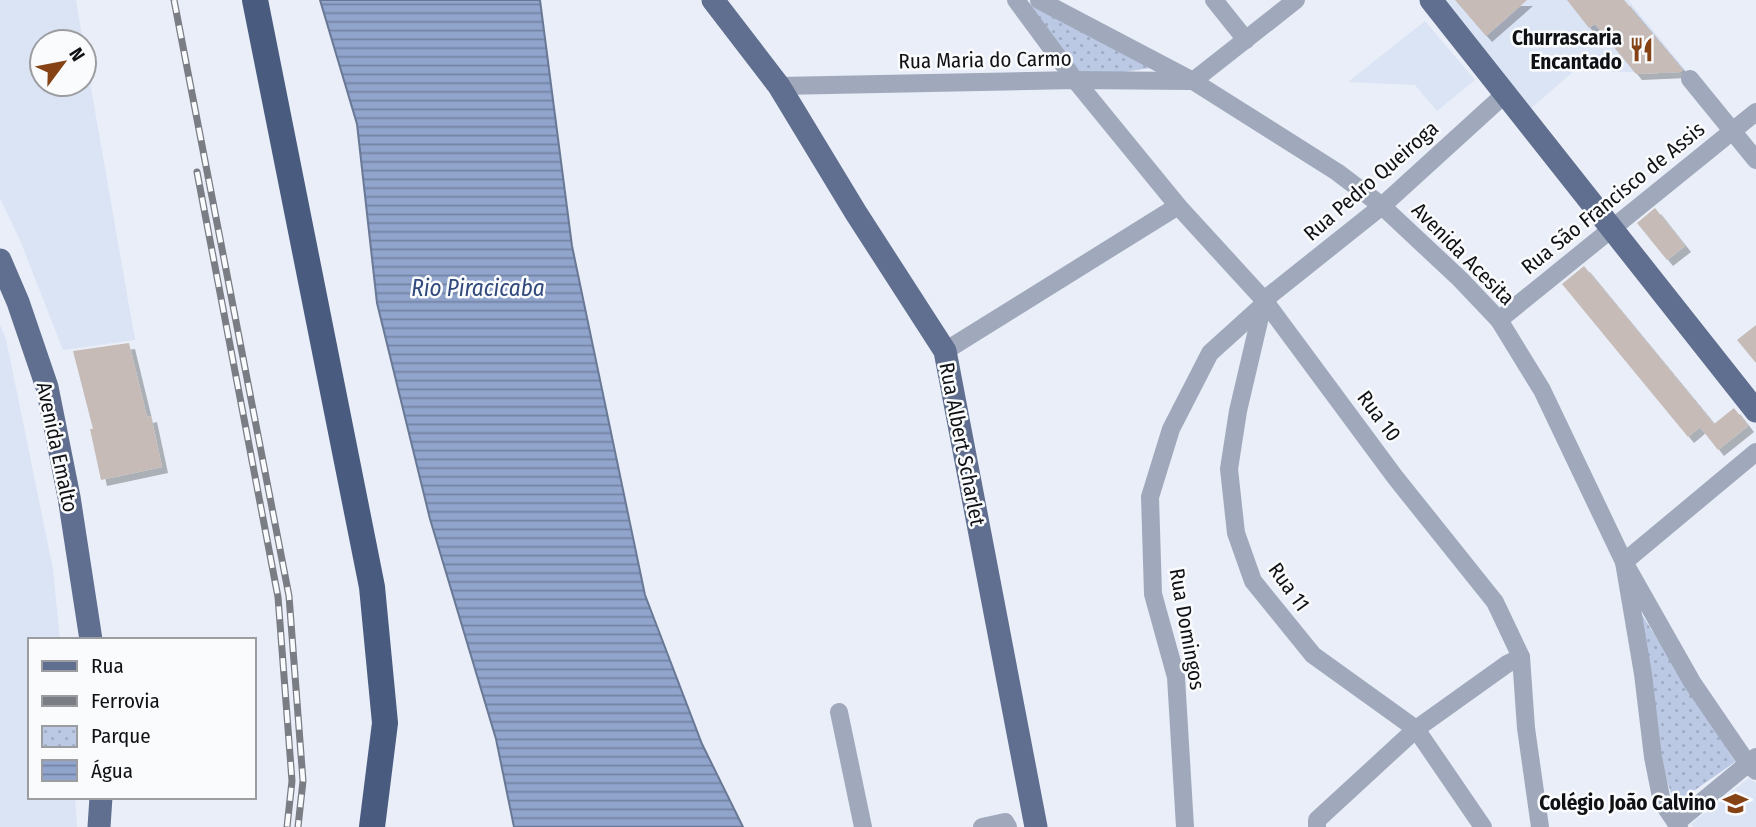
<svg xmlns="http://www.w3.org/2000/svg" width="1756" height="827" font-family="'Fira Sans Condensed',sans-serif">
<defs>
<pattern id="park-dots" width="8" height="8" patternUnits="userSpaceOnUse" patternTransform="scale(1.75)"><rect width="8" height="8" fill="#bbc9e4"/><path d="M2 2h.1M6 6h.1" fill="none" stroke="#a0acc3" stroke-width="1.8" stroke-linecap="round"/></pattern>
<pattern id="water-rules" width="6" height="5" patternUnits="userSpaceOnUse" patternTransform="scale(1.75)"><rect width="6" height="5" fill="#90a4cc"/><path d="M0 2.5h6" fill="none" stroke="#7484a4"/></pattern>
<filter id="shadow"><feDropShadow dx="6" dy="6" stdDeviation="0" flood-color="#0004"/></filter>
</defs>
<rect width="100%" height="100%" fill="#e9eef8"/>
<g fill="#dbe4f5">
<path d="M0,0H76L83,42H42V84H84V48L135,340L63,350L20,240L0,198Z"/>
<path d="M1443,0H1628L1688,73L1574,71L1529,110Z"/>
<path d="M1425,21L1475,80L1437,111L1415,85L1348,82Z"/>
<path d="M0,325L6,339L53,569L60,640H30V797H75L77,827H0Z"/>
<path d="M1749,778L1756,783V827H1694L1691,824Z"/>
</g>
<g fill="url(#park-dots)">
<path d="M1024,0L1150,68L1105,75L1074,70Z"/>
<path d="M1641,613L1735,762L1675,804L1660,761Z"/>
</g>
<path fill="url(#water-rules)" stroke="#697895" stroke-width="2" d="M320,0H540L572,246L645,595L702,744L743,827H514L496,739L430,519L377,303L357,124Z"/>
<g fill="#c6bbb6" filter="url(#shadow)">
<path d="M1455,0H1527L1486,36Z"/>
<path d="M1567,0H1624L1683,70L1681,72L1636,74L1595,24L1589,28Z"/>
<path d="M1655,208L1685,246L1667,260L1637,223Z"/>
<path d="M1584,266L1714,424L1734,408L1748,426L1718,450L1700,427L1688,437L1562,284Z"/>
<path d="M1756,325V363L1737,340Z"/>
<path d="M129,343L147,417L151,416L162,467L101,480L90,429H93L73,351Z"/>
</g>
<g fill="none" stroke-linecap="round" stroke-linejoin="round">
<g stroke="#a0a9bb" stroke-width="18">
<path d="M1016,0L1075,80L1178,206L1264,300L1395,477L1495,602L1521,657L1526,728L1540,827"/>
<path d="M1039,0L1193,81L1337,172L1382,206L1460,279L1499,320L1542,390L1624,562L1643,674L1653,757L1662,802L1679,827"/>
<path d="M1214,0L1246,40"/>
<path d="M1690,79L1756,160"/>
<path d="M1193,81L1296,0"/>
<path d="M779,86L1075,80L1190,81"/>
<path d="M1499,320L1756,112"/>
<path d="M945,351L1178,206"/>
<path d="M1756,452L1624,562L1692,682L1748,764L1756,771"/>
<path d="M839,712L863,827"/>
<path d="M1676,823L1756,757"/>
<path d="M982,827L1005,822L1008,827"/>
<path d="M1185,827L1176,677L1153,594L1150,497L1171,429L1210,353L1262,306"/>
<path d="M1317,827V820L1416,729L1507,664L1521,657"/>
<path d="M1483,827L1416,729L1313,655L1253,581L1236,533L1229,469L1238,411L1264,300L1382,206L1505,94"/>
</g>
<g stroke="#606f8f" stroke-width="23">
<path d="M713,0L779,86L856,213L945,351L1036,827"/>
<path d="M1431,0L1756,411"/>
<path d="M0,260L18,302L47,387L69,497L91,640"/>
<path d="M99,827L101,797"/>
</g>
<path stroke="#495b7e" stroke-width="26" d="M255,0L372,587L385,723L372,827"/>
<defs>
<g id="rail">
<path d="M174,0L289,596L303,781L298,827"/>
<path d="M197,172L278,597L292,781L287,827"/>
</g>
</defs>
<use href="#rail" stroke="#7a7d84" stroke-width="7"/>
<use href="#rail" stroke="#fafbfd" stroke-width="4.5" stroke-dasharray="13" stroke-linecap="butt"/>
</g>
<defs>
<symbol id="restaurant-bare" viewBox="-9 -9 18 18"><path d="M-5-6h1v4h1v-4h1v4h1v-4h1v5L-1.5 .5V6h-2V.5L-5-1ZM5-6V6H3V1.5H1.5Q1.5-4 5-6Z" fill="#854214" stroke="#fafbfd" stroke-width="2.5" paint-order="stroke"/></symbol>
<symbol id="school-bare" viewBox="-9 -9 18 18"><path d="M0-5L7-2L0 1L-7-2ZM-4 1L0 2.5L4 1V4Q0 6-4 4Z" fill="#854214" stroke="#fafbfd" stroke-width="2.5" paint-order="stroke"/></symbol>
</defs>
<g fill-rule="evenodd">
<use href="#restaurant-bare" x="1624" y="32" width="35" height="35"/>
<use href="#school-bare" x="1718" y="786" width="35" height="35"/>
</g>
<g text-anchor="middle" dominant-baseline="central" stroke-width="5" stroke-linejoin="round" paint-order="stroke">
<g font-size="21" font-weight="bold" fill="#0f1114" stroke="#fafbfd" text-anchor="end">
<text x="1622" y="38">Churrascaria<tspan x="1622" dy="24">Encantado</tspan></text>
<text x="1716" y="803">Colégio João Calvino</text>
</g>
<g font-size="21" fill="#0f1114" stroke="#fafbfd">
<text transform="translate(985 60) rotate(-1)">Rua Maria do Carmo</text>
<text transform="translate(1371 181) rotate(-41)">Rua Pedro Queiroga</text>
<text transform="translate(1613 198) rotate(-39)">Rua São Francisco de Assis</text>
<text transform="translate(1463 254) rotate(45)">Avenida Acesita</text>
<text transform="translate(1379 416) rotate(53)">Rua 10</text>
<text transform="translate(962 444) rotate(79)">Rua Albert Scharlet</text>
<text transform="translate(57 447) rotate(78)">Avenida Emalto</text>
<text transform="translate(1289 587) rotate(54)">Rua 11</text>
<text transform="translate(1187 629) rotate(80)">Rua Domingos</text>
</g>
<g font-size="23" font-style="italic" fill="#31497d" stroke="#fafbfd">
<text x="478" y="288">Rio Piracicaba</text>
</g>
</g>
<rect x="28" y="638" width="228" height="161" fill="#fafbfd" stroke="#9c9da0" stroke-width="2"/>
<rect x="42" y="661" width="35" height="10" fill="#606f8f" stroke="#9c9da0" stroke-width="2"/>
<text x="91" y="673" font-size="21" fill="#0f1114">Rua</text>
<rect x="42" y="696" width="35" height="10" fill="#7a7d84" stroke="#9c9da0" stroke-width="2"/>
<text x="91" y="708" font-size="21" fill="#0f1114">Ferrovia</text>
<rect x="42" y="726" width="35" height="21" fill="url(#park-dots)" stroke="#9c9da0" stroke-width="2"/>
<text x="91" y="743" font-size="21" fill="#0f1114">Parque</text>
<rect x="42" y="760" width="35" height="21" fill="url(#water-rules)" stroke="#9c9da0" stroke-width="2"/>
<text x="91" y="778" font-size="21" fill="#0f1114">Água</text>
<g transform="translate(63 63) rotate(58)"><circle r="33" fill="#fafbfd" stroke="#9c9da0" stroke-width="2"/>
<path d="M0-5L12 26L0 18L-12 26Z" fill="#854214"/>
<text y="-10" font-size="19" font-weight="bold" text-anchor="middle" fill="#0f1114">N</text>
</g>
</svg>
